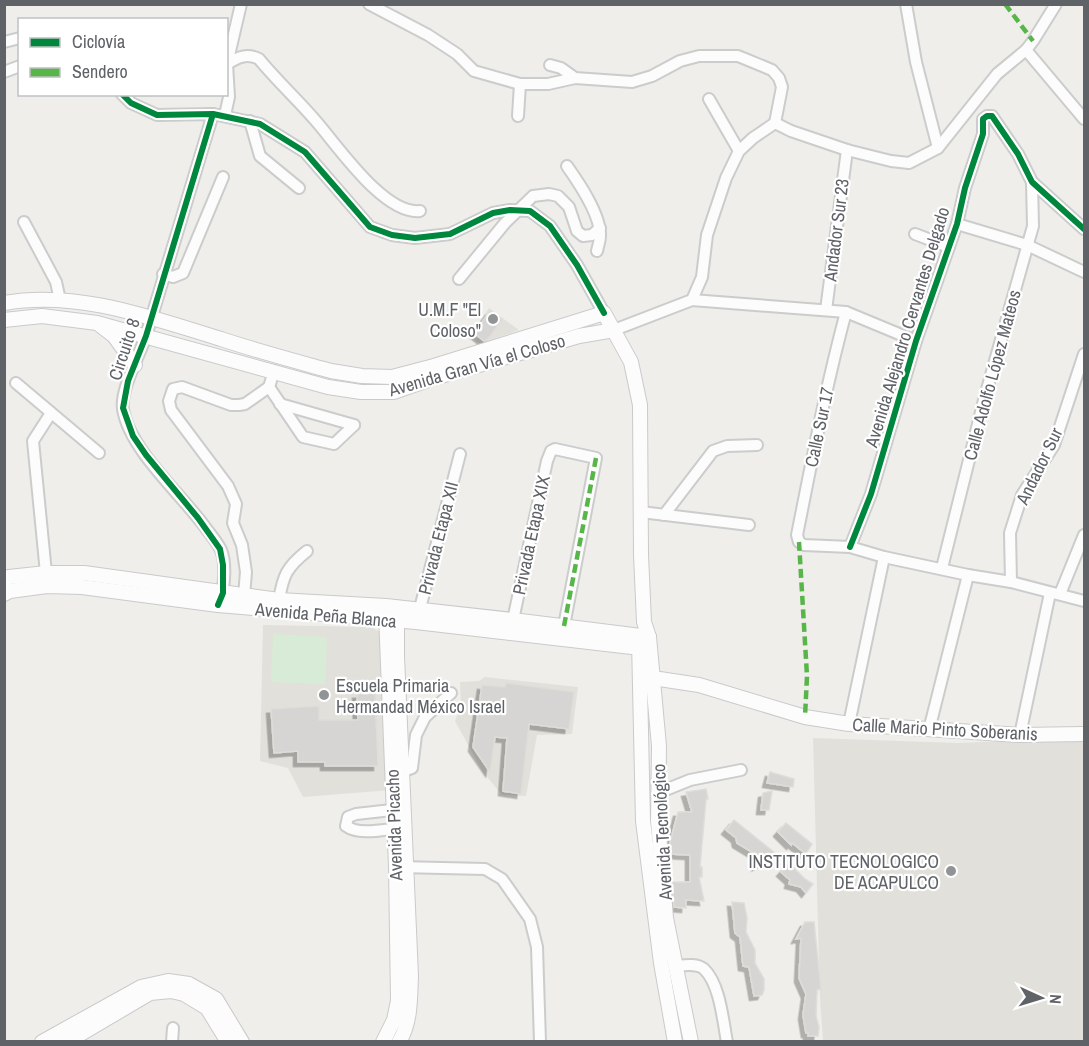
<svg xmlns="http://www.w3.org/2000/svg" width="1089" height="1046" font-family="'Archivo Narrow',sans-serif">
<defs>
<filter id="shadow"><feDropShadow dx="-4.5" dy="4.5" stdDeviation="0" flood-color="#0004"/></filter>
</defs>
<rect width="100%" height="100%" fill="#efeeea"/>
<g fill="#e2e0da">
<path d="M489,308L519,330L480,344L470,336Z"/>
<path d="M263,625L371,627L380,632L391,790L303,797L288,768L260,761Z"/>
<path d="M485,677L578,687L572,734L537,735L526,796L502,795L483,772L455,721L461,706L460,682L479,681Z"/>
<path d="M813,738L958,743L1007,741L1084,740V1041H823L820,999Z"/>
</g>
<path fill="#d8ebd6" d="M273,634L327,637L325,684L271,682Z"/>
<g fill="#d6d5d3" stroke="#deddd9" stroke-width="1.5" filter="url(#shadow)">
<path d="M490,311L502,320L487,340L484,341L474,333Z"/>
<path d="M506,683L574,692L569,729L529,724L521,794L503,791L507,738L495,737L490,772L473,747L482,685L505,687Z"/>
<path d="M375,693L378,766H325V762H298V751L274,753L271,709L319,706V720H358L357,694Z"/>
<path d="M770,772L794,779L793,787L767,783Z"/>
<path d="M706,789L708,799H706L700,867H702V877H699L704,901L686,900V908L674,907L672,882H690V855L670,854L669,847L678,812H692L686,792Z"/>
<path d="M772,791L769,810H761L763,793Z"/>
<path d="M734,820L775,853L769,860L757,866L762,858L737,843L736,838L726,830Z"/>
<path d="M786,823L812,844L806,854L792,843L791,845L778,832Z"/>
<path d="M789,863L805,879L813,884L806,893L801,887L789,884L790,880L781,872Z"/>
<path d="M732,902L744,903L747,918L746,932L755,950V963L764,979V990L762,995L754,996L749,967L743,966L740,937L735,933Z"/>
<path d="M805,922H814L821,989L817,990L816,1016L819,1027L818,1036H808V1033H806L803,1015L806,994L799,978L801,938L796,939Z"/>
</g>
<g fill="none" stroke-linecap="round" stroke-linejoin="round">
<defs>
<g id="street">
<path d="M369,4L428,35L457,54L474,71L520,84H548L575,78L632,82L652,76L680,61L699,56H738L772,70L779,78L782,87L775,123"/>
<path d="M906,4L916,62L938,148"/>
<path d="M4,42L20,38"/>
<path d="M1026,50L1084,119"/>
<path d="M227,64C238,57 247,53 259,59C277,81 297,99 315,120C338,146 384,215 420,211"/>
<path d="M550,65L561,68L575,78"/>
<path d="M4,72L20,66"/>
<path d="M122,94L131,103L157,115L213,114L260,124L305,152L370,227L392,235L415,238L450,234L493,213L510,210L530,211L550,226L577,265L604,313"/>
<path d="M709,99L739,151"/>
<path d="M213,114C190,188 168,262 146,336C140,354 120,390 123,409C129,449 181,494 205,527C210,534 217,542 221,550C226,562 225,586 220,599"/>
<path d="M225,115L229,97L227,64L241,4"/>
<path d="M518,116L520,84"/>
<path d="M250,121L260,156L299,188"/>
<path d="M775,123L791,131L847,150L891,161L909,163L938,148L997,74L1026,50L1033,41L1056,4"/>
<path d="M567,166C579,183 601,215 600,236C600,241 598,246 597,251"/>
<path d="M24,222L56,282L60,300"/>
<path d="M957,224L1027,245L1084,272"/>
<path d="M915,234L949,247"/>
<path d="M163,274L173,277L183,273L223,177"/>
<path d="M459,279L505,223L533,196L549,194L558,196L569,207L577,231L583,236L592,235L600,228"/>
<path d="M692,300L702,277L707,235L726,178L739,151L753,138L775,123"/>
<path d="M826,310L847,150"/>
<path d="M846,312C826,386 812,460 797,535L799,542L804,545L850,547L884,557L968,575L1011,582L1084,601"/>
<path d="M614,330L692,300L846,312L916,341"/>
<path d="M16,383L99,453"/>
<path d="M269,387L303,437L334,444L354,425"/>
<path d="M280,404L354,425"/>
<path d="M641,512L749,525"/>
<path d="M664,515L713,451L727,446L757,445"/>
<path d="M850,547L871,494L916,341L957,224L965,188L983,134V119L987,116H992L1018,154L1032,182L1084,229"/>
<path d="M942,568L984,400L1033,226L1032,182"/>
<path d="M46,573L33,441L51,413"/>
<path d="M1011,582L1010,533L1022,495L1054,445L1084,354"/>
<path d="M1060,594L1084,535"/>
<path d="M244,596L246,572L242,545L233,523L236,504L228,486L171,410L169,401L173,389L182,387L231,405H239L245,404L269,387L274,371"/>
<path d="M279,600C283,575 287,567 307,551"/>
<path d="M418,616L460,454"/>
<path d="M513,620L547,461L551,451L555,449L596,458L564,626"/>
<path d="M849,724L884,557"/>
<path d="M929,730L968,575"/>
<path d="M1020,735L1050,593"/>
<path d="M403,771L412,768L416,735L425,717L451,693"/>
<path d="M658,793L690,780L741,770"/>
<path d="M401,809L356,814L348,817L346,826C360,836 385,829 402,828"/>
<path d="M399,867L485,869L502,879L530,919L537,947L540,1042"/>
<path d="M676,966C685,965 697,963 704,969C720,984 723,1021 727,1042"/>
<path d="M172,1042L173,1028"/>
</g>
<g id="secondary">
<path d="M4,303C78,290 152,318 221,339C257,351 295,361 331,371L362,376L392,377L434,366L604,313L631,362L640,405L641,555L644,622L649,637L659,746L658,821L666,918L691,1042"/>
<path d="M4,320L42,316L97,323L328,387L361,392H394L434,378L579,336L614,330"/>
<path d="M101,326L114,336L135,365"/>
<path d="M4,580L9,577L46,573H84L279,600L386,606L513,620L649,637"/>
<path d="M4,594L10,591L47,586L82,587L218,605L416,622L649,649"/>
<path d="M397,614V656L411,976C410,998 411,1023 399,1042"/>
<path d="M639,641L643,821L661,963L675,1042"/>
<path d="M653,678L699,685L805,717L849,724L1020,735L1084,734"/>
<path d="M42,1042L141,987L168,981L189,984L216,999L242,1042"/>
<path d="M67,1042L150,993L171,991L184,994L207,1008L228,1042"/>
<path d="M383,1042L394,1020L398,1001L396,867L386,614"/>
</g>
</defs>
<use href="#street" stroke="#cbcccc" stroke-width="14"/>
<use href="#secondary" stroke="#cacacb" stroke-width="16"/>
<use href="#street" stroke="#fdfcfc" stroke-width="10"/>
<use href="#secondary" stroke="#fdfcfc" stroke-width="14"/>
<g stroke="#58b549" stroke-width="4.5" stroke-dasharray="9 4.5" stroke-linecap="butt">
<path d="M1005,4L1033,41"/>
<path d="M799,542L807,676L805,717"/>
<path d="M564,626L596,458"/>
</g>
<defs>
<g id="cycleway">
<path d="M122,94L131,103L157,115L213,114L260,124L305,152L370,227L392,235L415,238L450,234L493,213L510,210L530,211L550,226L577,265L604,313"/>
<path d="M213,114L146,336L128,381L123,408L133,436L146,455L198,518L220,549L223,565V593L218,605"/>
<path d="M850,547L871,494L916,341L957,224L965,188L983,134V119L987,116H992L1018,154L1032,182L1084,229"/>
</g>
</defs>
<use href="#cycleway" stroke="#fff" stroke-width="10"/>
<use href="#cycleway" stroke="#00873e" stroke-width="6"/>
</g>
<g fill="#919496" stroke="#fff" stroke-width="2">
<circle cx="493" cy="319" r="6"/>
<circle cx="324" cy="695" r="6"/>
<circle cx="951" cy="871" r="6"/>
</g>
<g text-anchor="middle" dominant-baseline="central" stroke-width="4.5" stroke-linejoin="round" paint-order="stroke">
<g font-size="18" fill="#5f6368" stroke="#fff">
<text transform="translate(836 230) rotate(-83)">Andador Sur 23</text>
<text transform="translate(907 327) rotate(-73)">Avenida Alejandro Cervantes Delgado</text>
<text transform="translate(124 349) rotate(-72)">Circuito 8</text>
<text transform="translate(477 365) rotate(-16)">Avenida Gran Vía el Coloso</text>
<text transform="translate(992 375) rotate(-75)">Calle Adolfo López Mateos</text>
<text transform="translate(819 427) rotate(-78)">Calle Sur 17</text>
<text transform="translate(1039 466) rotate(-64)">Andador Sur</text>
<text transform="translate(531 535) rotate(-78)">Privada Etapa XIX</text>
<text transform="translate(438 538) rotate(-76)">Privada Etapa XII</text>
<text transform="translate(326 615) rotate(5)">Avenida Peña Blanca</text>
<text transform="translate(945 729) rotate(3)">Calle Mario Pinto Soberanis</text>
<text transform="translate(394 825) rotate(-92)">Avenida Picacho</text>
<text transform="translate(662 832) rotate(-93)">Avenida Tecnológico</text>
</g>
<g font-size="18" fill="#5f6368" stroke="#fff" text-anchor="end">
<text x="481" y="309">U.M.F "El<tspan x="481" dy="21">Coloso"</tspan></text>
<text x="336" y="685" text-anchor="start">Escuela Primaria<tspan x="336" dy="21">Hermandad México Israel</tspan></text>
<text x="939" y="861">INSTITUTO TECNOLOGICO<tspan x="939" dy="21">DE ACAPULCO</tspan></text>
</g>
</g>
<rect width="1089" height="1046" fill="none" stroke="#5f6368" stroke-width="12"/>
<rect x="18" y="18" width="210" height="78" fill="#ffffff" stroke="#bfc1c3" stroke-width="1.5"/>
<rect x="30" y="38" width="30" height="9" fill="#00873e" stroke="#bfc1c3" stroke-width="1.5"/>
<text x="72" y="48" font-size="18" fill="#5f6368">Ciclovía</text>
<rect x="30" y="68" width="30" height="9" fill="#58b549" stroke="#bfc1c3" stroke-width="1.5"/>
<text x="72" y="78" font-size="18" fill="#5f6368">Sendero</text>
<g transform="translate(1041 998) rotate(94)" stroke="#ffffff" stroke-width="4.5" paint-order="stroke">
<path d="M0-4.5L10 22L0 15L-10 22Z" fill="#5f6368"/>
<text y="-9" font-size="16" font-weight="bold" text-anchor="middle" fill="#5f6368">N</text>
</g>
</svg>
